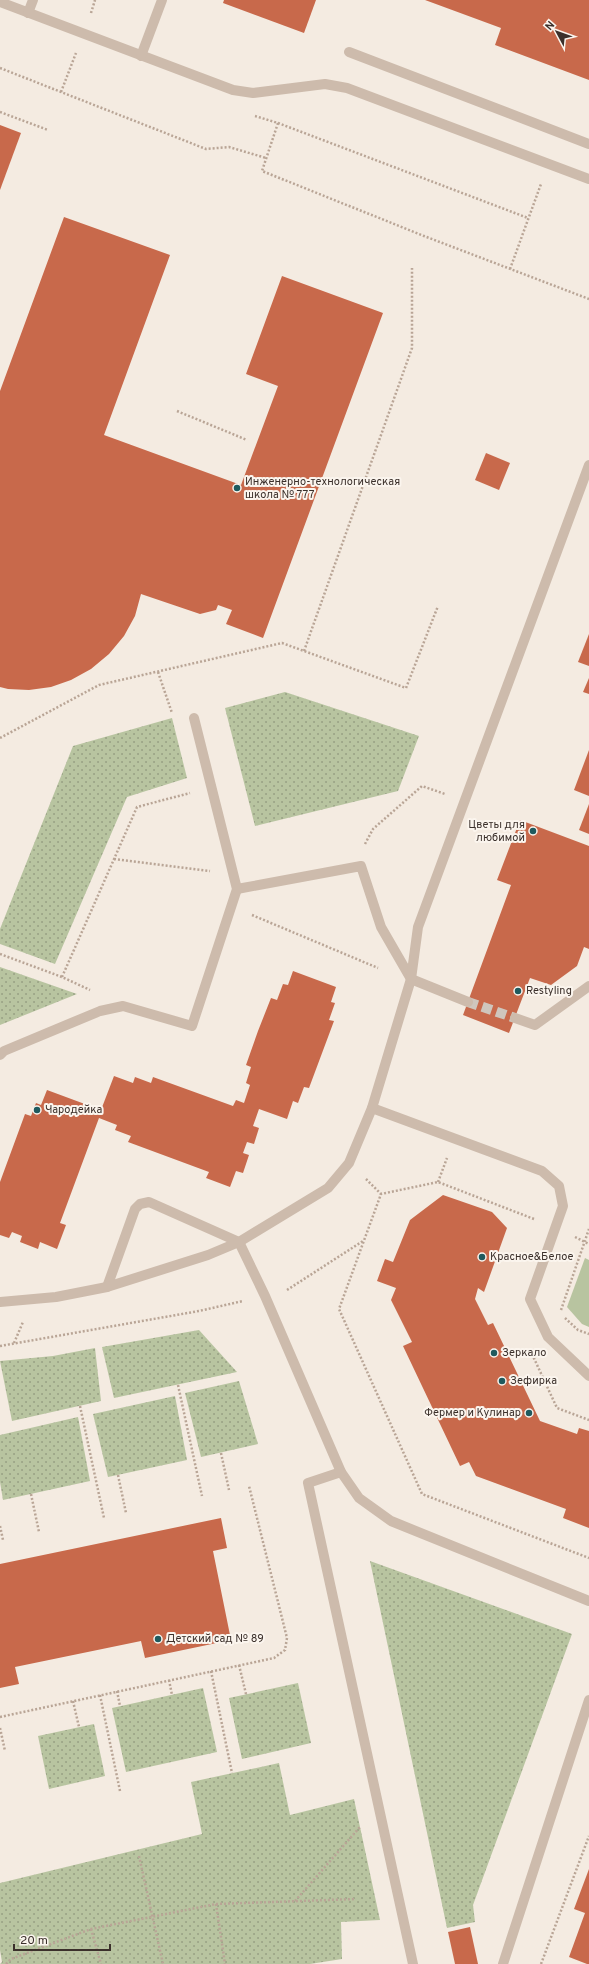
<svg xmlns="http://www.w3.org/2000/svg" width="589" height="1964" font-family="Overpass,sans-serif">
<defs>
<pattern id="park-dots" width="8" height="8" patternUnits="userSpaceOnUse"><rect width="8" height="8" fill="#b8c4a0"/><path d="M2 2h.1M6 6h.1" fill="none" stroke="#97a083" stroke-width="1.8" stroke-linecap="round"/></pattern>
</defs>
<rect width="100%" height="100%" fill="#f4ebe1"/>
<path fill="#b8c4a0" d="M585,1258L589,1260V1327L582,1324L567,1307Z"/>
<g fill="url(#park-dots)">
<path d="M285,692L419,736L398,791L255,826L225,708Z"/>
<path d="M172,718L187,778L127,797L55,964L0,944V929L73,746Z"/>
<path d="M0,967L77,994L0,1025Z"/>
<path d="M199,1330L237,1372L114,1398L102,1347Z"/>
<path d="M95,1348L101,1401L12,1421L0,1361L53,1356Z"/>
<path d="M239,1381L258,1444L201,1457L185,1393Z"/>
<path d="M175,1396L187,1460L108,1477L93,1414Z"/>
<path d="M78,1417L90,1481L3,1500L0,1482V1435Z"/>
<path d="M370,1561L572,1634L473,1905L475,1922L447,1928Z"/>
<path d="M298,1683L311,1743L242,1759L229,1698Z"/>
<path d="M203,1688L217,1752L126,1772L112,1708Z"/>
<path d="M94,1724L105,1776L49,1789L38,1736Z"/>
<path d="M279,1763L290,1815L354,1799L380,1920L341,1922L342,1959L310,1964H0L2,1962L0,1950V1883L202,1834L191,1782Z"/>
</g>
<g fill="#c8694b">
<path d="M224,0H316L304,33L223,3Z"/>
<path d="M425,0H589V80L495,45L501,28Z"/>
<path d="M0,125L21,133L0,190Z"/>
<path d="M64,217L170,255L104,435L241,485L278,386L246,374L282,276L383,313L263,638L226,624L232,610L218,605L216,610L200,614L141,594L135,616L124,636L109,654L91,669L71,680L51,687L29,690L8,689L0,687V391Z"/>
<path d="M486,453L510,463L499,490L475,480Z"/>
<path d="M589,634V666L578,662Z"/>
<path d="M589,678V694L583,692Z"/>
<path d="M589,750V796L574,790Z"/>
<path d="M589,804V834L579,830Z"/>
<path d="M520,820L589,846V949L584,947L577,966L551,985L530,978L509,1033L463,1015L511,885L497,880Z"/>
<path d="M293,971L336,987L331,1002L335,1003L329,1020L334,1021L309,1088L304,1087L298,1103L293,1101L287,1119L259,1109L253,1126L259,1128L254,1144L247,1142L243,1153L249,1155L243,1173L236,1171L230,1187L206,1178L209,1172L128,1142L131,1136L115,1130L117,1125L99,1118L60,1223L66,1225L57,1249L40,1242L38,1249L20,1242L22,1236L12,1232L9,1238L0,1235V1182L25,1114L31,1116L36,1103L41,1105L47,1090L101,1110L114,1076L133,1083L135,1077L151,1083L153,1077L233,1106L236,1100L244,1103L250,1085L246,1083L251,1067L246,1065L258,1031L271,998L277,1000L283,984L288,985Z"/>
<path d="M443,1195L492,1212L507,1228L484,1292L478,1288L475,1299L488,1325L493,1323L540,1421L577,1434L579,1428L589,1431V1528L563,1518L566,1509L476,1476L469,1462L460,1466L403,1346L412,1342L391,1300L396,1288L377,1281L385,1259L393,1262L410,1220Z"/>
<path d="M221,1518L227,1548L213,1551L231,1640L145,1658L141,1641L15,1667L19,1684L0,1688V1564Z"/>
<path d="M589,1869V1964H587L569,1957L585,1913L574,1909Z"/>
<path d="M470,1927L478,1964H455L448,1932Z"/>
</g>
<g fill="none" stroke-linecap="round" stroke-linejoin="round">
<path stroke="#cfc6bd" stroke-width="10" stroke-dasharray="10 5" stroke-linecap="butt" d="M468,1002L515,1018"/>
<g stroke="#b9a596" stroke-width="2.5" stroke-dasharray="2 2" stroke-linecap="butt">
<path d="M91,13L95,0"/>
<path d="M0,68L206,149L229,147L266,158"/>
<path d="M61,92L76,53"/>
<path d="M0,112L48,130"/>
<path d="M255,116L278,123L528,218"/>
<path d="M278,123L262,171L424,236L589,299"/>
<path d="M510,269L541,184"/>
<path d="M177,411L247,440"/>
<path d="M304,651L412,348V268"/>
<path d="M158,672L172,713"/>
<path d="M0,738L99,685L282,643L406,688L438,606"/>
<path d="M365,844L373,829L422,786L445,794"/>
<path d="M114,859L210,871"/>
<path d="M252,915L378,968"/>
<path d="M0,954L62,977L90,990"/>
<path d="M62,977L137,807L190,793"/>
<path d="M366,1179L381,1194"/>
<path d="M438,1182L447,1158"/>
<path d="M534,1219L438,1182L381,1194L339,1309L422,1494L589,1558"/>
<path d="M575,1237L589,1244"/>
<path d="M287,1290L363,1241"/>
<path d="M561,1310L589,1229"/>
<path d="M565,1318L578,1330L589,1334"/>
<path d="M14,1343L23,1322"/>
<path d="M0,1346L199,1311L243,1301"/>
<path d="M532,1354L557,1408L589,1420"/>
<path d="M178,1385L202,1496"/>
<path d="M80,1406L104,1518"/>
<path d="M221,1453L229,1490"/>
<path d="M118,1475L126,1513"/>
<path d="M31,1494L39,1532"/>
<path d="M0,1526L3,1540"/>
<path d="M239,1665L246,1694"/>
<path d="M211,1671L232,1773"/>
<path d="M169,1680L172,1695"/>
<path d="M117,1691L120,1706"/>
<path d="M100,1695L120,1791"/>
<path d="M73,1701L79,1727"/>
<path d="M0,1717L274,1658L285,1650L287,1638L249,1486"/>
<path d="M0,1728L5,1751"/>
<path d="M139,1856L163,1964"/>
<path d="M295,1901L360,1827"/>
<path d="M216,1904L225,1964"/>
<path d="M91,1929L101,1964"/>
<path d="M6,1964L11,1959L91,1929L216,1904L356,1899"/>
<path d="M541,1964L589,1836"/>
</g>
<g stroke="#cdbbac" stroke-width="10">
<path d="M0,2L233,90L253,93L325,84L347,88L589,179"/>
<path d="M28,13L33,0"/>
<path d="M349,52L589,144"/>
<path d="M141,56L162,0"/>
<path d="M237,889L361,866L381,927L411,979L468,1002"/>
<path d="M515,1018L535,1025L589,986"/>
<path d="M0,1055L4,1051L100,1011L123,1006L192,1026L237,889L194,718"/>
<path d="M372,1108L542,1171L559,1186L563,1206L530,1299L548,1337L589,1376"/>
<path d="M107,1287L135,1209L140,1204L149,1202L239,1242L265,1296L341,1472L359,1498L391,1521L589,1601"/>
<path d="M0,1302L56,1297L107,1287L208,1255L239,1242L328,1188L349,1163L372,1108L411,979L418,927L589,465"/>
<path d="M341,1472L308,1483L413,1964"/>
<path d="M503,1964L589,1700"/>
</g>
</g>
<g fill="#1f5a5e" stroke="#fbf5ee" stroke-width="1.5">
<circle cx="237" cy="488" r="4"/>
<circle cx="533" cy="831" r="4"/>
<circle cx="518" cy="991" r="4"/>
<circle cx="37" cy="1110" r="4"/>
<circle cx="482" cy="1257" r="4"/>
<circle cx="494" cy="1353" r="4"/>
<circle cx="502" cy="1381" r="4"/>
<circle cx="529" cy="1413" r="4"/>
<circle cx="158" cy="1639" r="4"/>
</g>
<g text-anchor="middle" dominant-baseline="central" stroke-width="4" stroke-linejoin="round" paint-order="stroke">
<g font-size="11" fill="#3b302b" stroke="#fbf5ee" text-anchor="start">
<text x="245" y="482">Инженерно-технологическая<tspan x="245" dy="13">школа № 777</tspan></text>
<text x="525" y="825" text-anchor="end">Цветы для<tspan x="525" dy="13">любимой</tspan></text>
<text x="526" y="991">Restyling</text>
<text x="45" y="1110">Чародейка</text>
<text x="490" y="1257">Красное&amp;Белое</text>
<text x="502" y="1353">Зеркало</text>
<text x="510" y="1381">Зефирка</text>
<text x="521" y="1413" text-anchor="end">Фермер и Кулинар</text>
<text x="166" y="1639">Детский сад № 89</text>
</g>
</g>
<g transform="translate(557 32) rotate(311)" stroke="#fbf5ee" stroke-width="3" paint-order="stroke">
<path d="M0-3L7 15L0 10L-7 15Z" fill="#3b302b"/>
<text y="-6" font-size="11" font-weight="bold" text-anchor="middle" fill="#3b302b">N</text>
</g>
<path d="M14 1944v6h96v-6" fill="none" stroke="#3b302b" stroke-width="2"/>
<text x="20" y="1944" font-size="12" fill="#3b302b" stroke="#fbf5ee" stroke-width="3" paint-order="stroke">20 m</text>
</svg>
